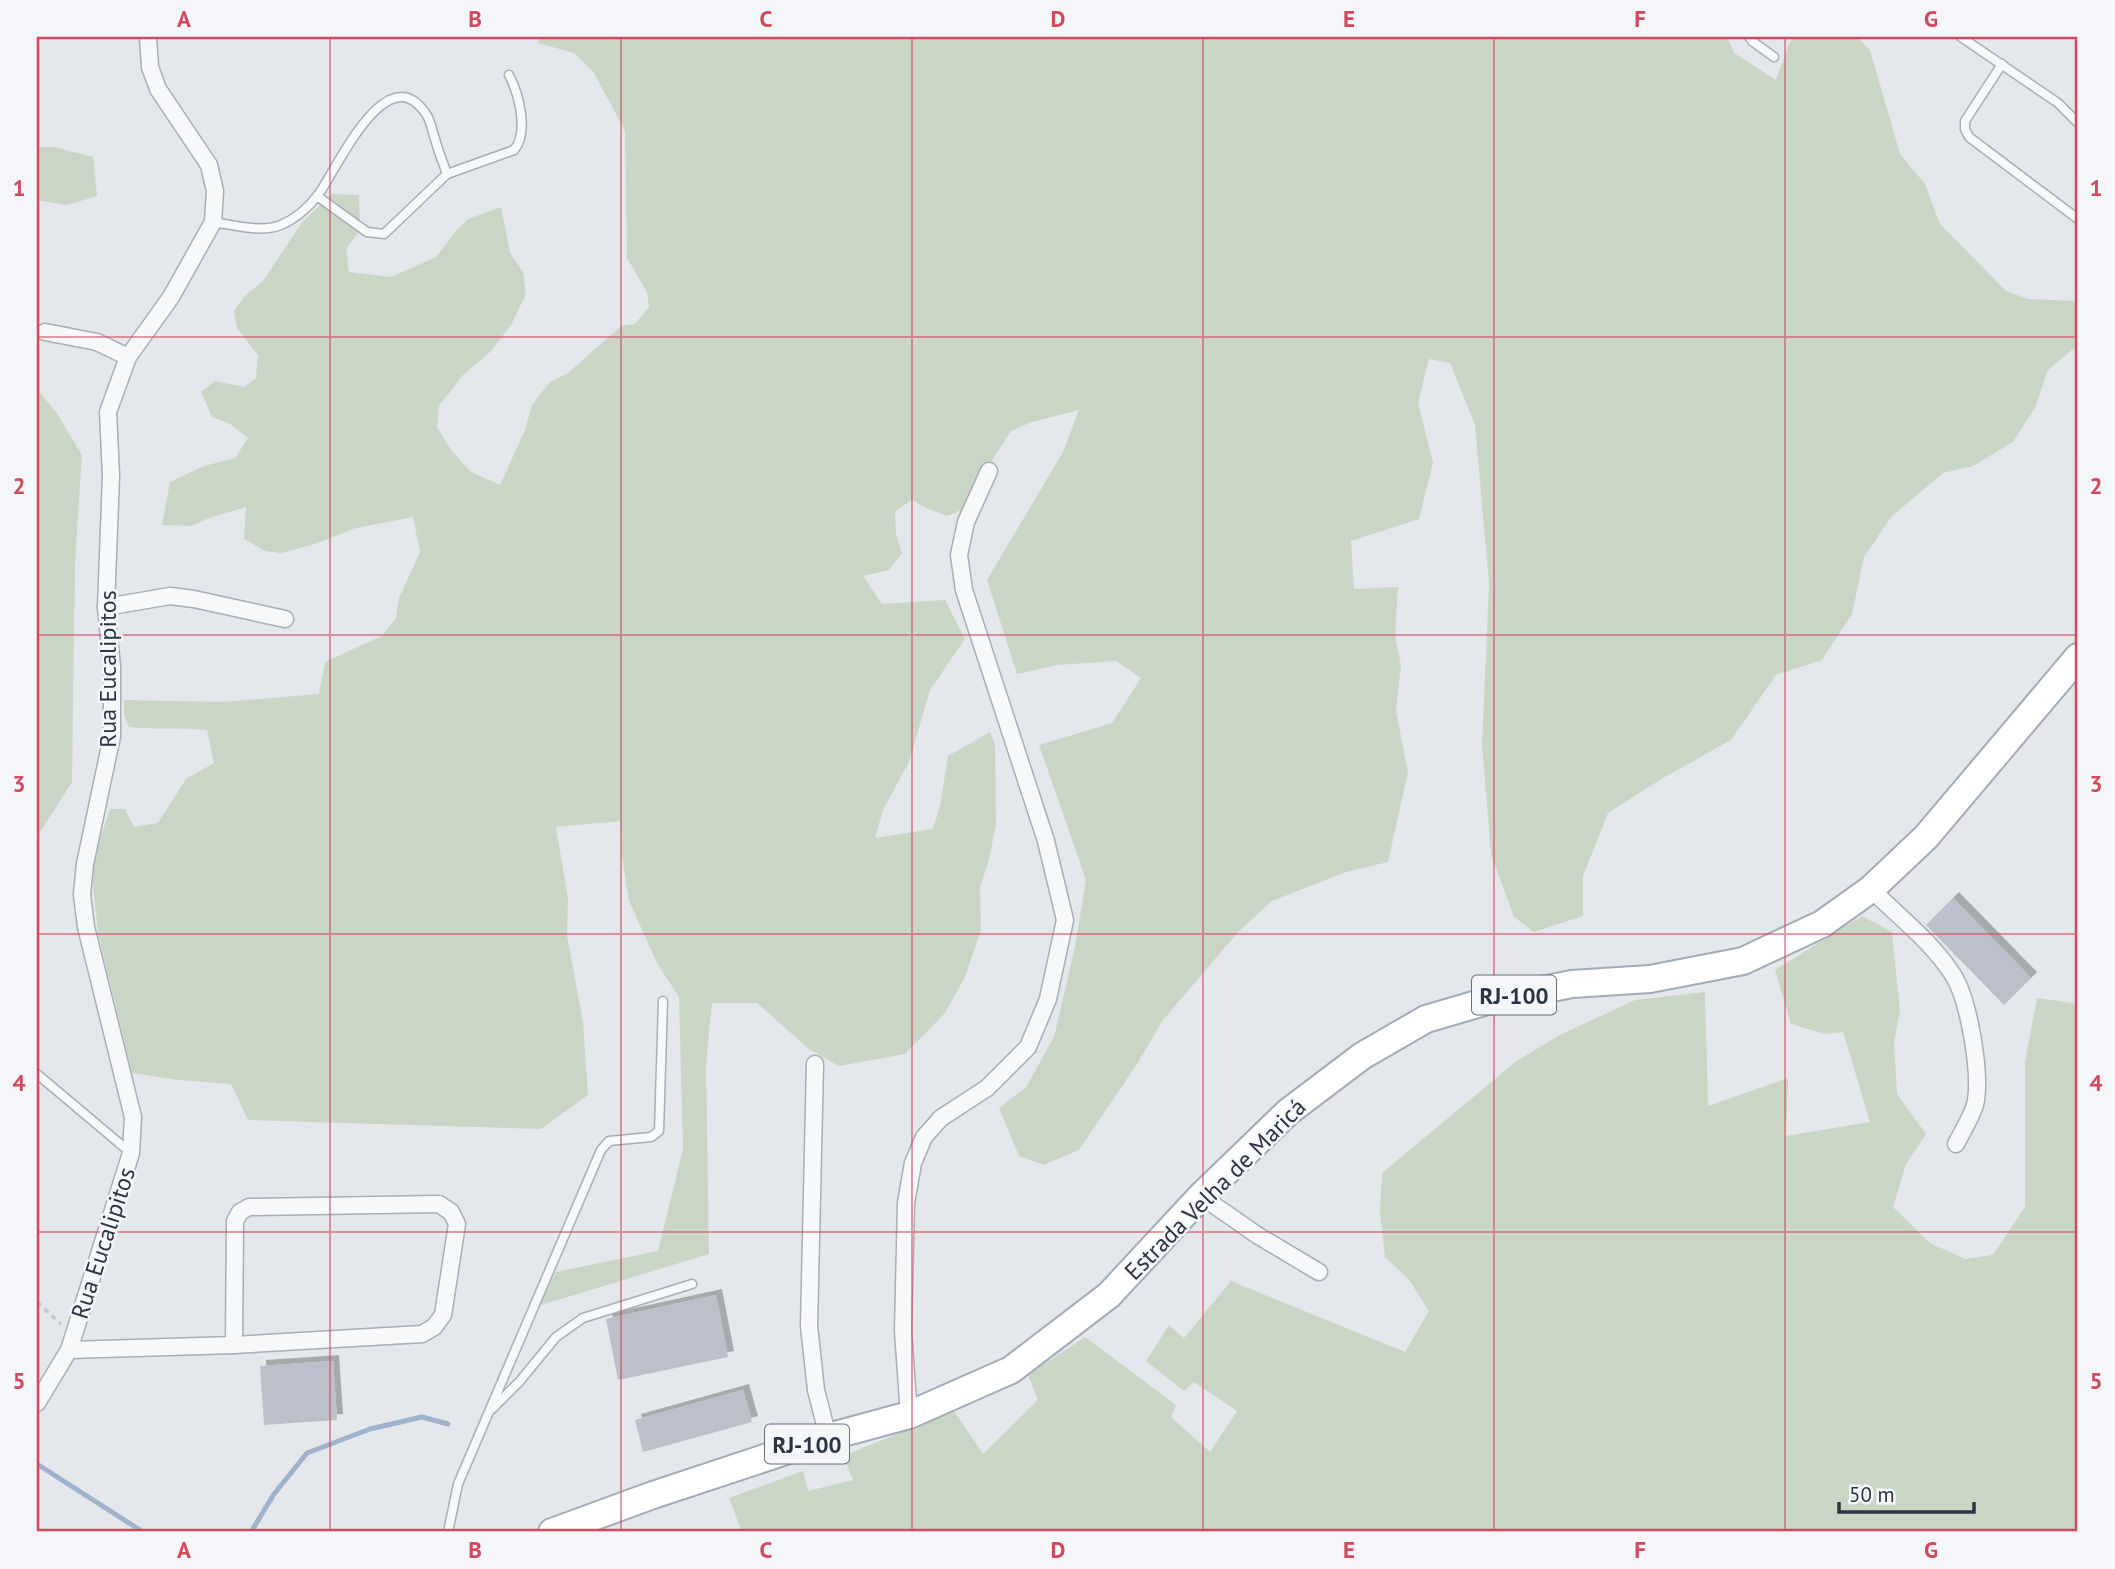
<svg xmlns="http://www.w3.org/2000/svg" width="2115" height="1569" font-family="'PT Sans',sans-serif">
<defs>
<filter id="shadow"><feDropShadow dx="6" dy="-6" stdDeviation="0" flood-color="#0004"/></filter>
</defs>
<rect width="100%" height="100%" fill="#e4e7ec"/>
<g fill="#c9d6c5">
<path d="M541,37H1727L1734,53L1776,80L1789,44L1794,37H1857L1870,50L1900,154L1925,184L1940,224L2006,291L2028,299L2078,301V345L2048,370L2035,408L2013,442L1973,466L1943,473L1892,516L1864,557L1852,614L1822,660L1776,675L1731,740L1663,778L1608,813L1583,876V916L1534,932L1514,917L1491,854L1482,744L1489,584L1475,425L1450,363L1429,359L1418,403L1433,463L1419,519L1351,541L1354,589L1398,587L1395,635L1401,665L1396,711L1408,772L1388,862L1346,872L1272,901L1239,931L1163,1020L1137,1064L1079,1150L1044,1165L1019,1156L999,1108L1026,1087L1054,1037L1075,947L1086,880L1039,745L1112,723L1141,678L1116,661L1057,665L1017,674L987,580L1063,452L1079,410L1032,422L1011,431L989,465L964,509L947,516L926,508L912,500L895,511L896,534L902,553L889,570L863,576L882,604L945,600L965,639L930,690L909,762L883,810L875,838L933,829L940,806L948,756L990,732L995,744L996,823L989,860L980,887L981,930L965,977L945,1013L905,1054L839,1066L809,1049L757,1003H712L706,1064L709,1254L538,1306L556,1272L658,1251L683,1149L679,997L658,965L629,901L622,857L620,821L556,827L568,898L567,936L583,1022L588,1095L541,1129L248,1120L231,1084L178,1080L132,1073L98,933L91,866L110,809H125L134,827L158,823L186,779L214,763L207,730C180,727 155,730 129,727L124,715V700L223,702L319,694L325,662L382,636L396,618L399,598L420,552L413,517L356,528L315,544L281,553L265,551L244,539L246,507L209,518L191,526L162,525L170,482L204,466L235,458L248,438L230,424L212,417L201,392L215,381L244,387L256,378L258,355L237,328L234,311L245,296L263,281L303,221L332,194L359,195L360,230L346,249L349,272L391,277L436,257L456,231L468,219L501,207L510,253L523,272L526,294L511,325L490,352L463,375L439,406L437,427L451,450L471,472L500,485L525,430L532,405L549,383L568,373L621,326L635,324L649,307L647,292L627,258L625,131L594,73L574,53L538,43Z"/>
<path d="M37,147H54L93,157L97,196L67,205L37,200Z"/>
<path d="M37,389L56,412L82,455L75,563L72,782L37,837Z"/>
<path d="M1862,916L1892,932L1900,1011L1894,1043L1897,1094L1926,1134L1906,1164L1893,1207L1930,1243L1965,1259L1993,1255L2025,1207V1062L2037,998L2072,1003L2078,1007V1532H742L729,1498L803,1471L808,1491L853,1480L843,1456L954,1411L983,1454L1038,1400L1028,1375L1085,1337L1176,1405L1171,1417L1210,1452L1237,1411L1194,1382L1184,1391L1146,1361L1169,1325L1184,1338L1231,1281L1405,1352L1429,1311L1409,1280L1385,1257L1380,1212L1382,1173L1518,1060L1560,1035L1635,1000L1705,992L1708,1106L1788,1078L1786,1136L1870,1122L1843,1032L1825,1034L1791,1024L1775,970Z"/>
</g>
<g fill="none" stroke-linecap="round" stroke-linejoin="round">
<g stroke="#9fb4cc" stroke-width="5">
<path d="M37,1464L143,1532"/>
<path d="M251,1532L274,1494L307,1453L370,1429L422,1417L448,1424"/>
</g>
</g>
<g fill="#bbc0ca" filter="url(#shadow)">
<path d="M1953,898L2031,978L2004,1005L1926,925Z"/>
<path d="M716,1295L728,1357L618,1380L606,1319Z"/>
<path d="M333,1361L337,1420L264,1425L260,1366Z"/>
<path d="M743,1390L752,1422L643,1452L635,1420Z"/>
</g>
<g fill="none" stroke-linecap="round" stroke-linejoin="round">
<defs>
<g id="service">
<path d="M1749,37L1752,41L1774,57"/>
<path d="M1961,37L2058,103L2078,123"/>
<path d="M2002,64L1965,121V129L1969,137L2078,219"/>
<path d="M317,196L367,232L384,234L447,174L514,150C529,133 519,94 509,75"/>
<path d="M213,222C233,225 261,233 281,225C295,219 309,207 318,195C337,169 387,54 426,114C431,121 432,131 435,139C438,151 443,162 447,174"/>
<path d="M37,1074L131,1153"/>
<path d="M492,1409L520,1381L556,1337L583,1318L692,1284"/>
<path d="M448,1532L458,1484L601,1150L609,1141L651,1137L659,1131L663,1001"/>
</g>
<g id="minor">
<path d="M45,332L97,342L128,357"/>
<path d="M106,607L170,596L194,599L285,619"/>
<path d="M1871,889C1898,916 1932,942 1953,975C1969,1000 1982,1076 1975,1105C1971,1118 1962,1132 1956,1144"/>
<path d="M815,1064L809,1326L816,1390L828,1437"/>
<path d="M1201,1196L1257,1235L1319,1272"/>
<path d="M69,1350L234,1345L422,1334L434,1327L443,1315L457,1224L451,1212L439,1204L249,1207L240,1212L235,1221L234,1345"/>
<path d="M37,1403L69,1350L131,1153L133,1117L86,927L82,894L85,864L112,736V667L106,607L111,476L108,412L128,357L171,297L213,222L215,191L209,165L158,89L150,67L148,37"/>
<path d="M909,1415L903,1331L906,1203L913,1163L924,1137L941,1118L987,1088L1028,1047L1048,999L1065,920L1046,841L964,590L959,555L966,522L989,471"/>
</g>
<path id="primary" d="M552,1532L653,1495L828,1437L909,1415L1011,1370L1109,1295L1201,1196L1288,1112L1362,1056L1426,1019L1491,1000L1572,984L1650,979L1743,961L1822,924L1871,889L1926,837L2078,657"/>
</defs>
<use href="#service" stroke="#a9aeb7" stroke-width="11"/>
<use href="#minor" stroke="#a9aeb7" stroke-width="19"/>
<use href="#primary" stroke="#a3abb8" stroke-width="30"/>
<path stroke="#c2c5cb" stroke-width="3.5" stroke-dasharray="5 5" stroke-linecap="butt" d="M37,1302L61,1324"/>
<use href="#service" stroke="#f7f8fa" stroke-width="8"/>
<use href="#minor" stroke="#f7f8fa" stroke-width="16"/>
<use href="#primary" stroke="#fff" stroke-width="26"/>
</g>
<path fill="none" stroke="#d1495b" stroke-width="2" stroke-opacity="0.55" d="M330,37V1532M621,37V1532M912,37V1532M1203,37V1532M1494,37V1532M1785,37V1532M37,337H2078M37,635H2078M37,934H2078M37,1232H2078"/>
<g text-anchor="middle" dominant-baseline="central" stroke-width="5" stroke-linejoin="round" paint-order="stroke">
<g fill="#f4f6f9" stroke="#676e7b" stroke-width="2">
<rect x="1472" y="975.5" width="84" height="39" rx="5"/>
<rect x="765" y="1424.5" width="84" height="39" rx="5"/>
</g>
<g font-size="23" font-weight="bold" fill="#2b3445">
<text x="1514" y="995">RJ-100</text>
<text x="807" y="1444">RJ-100</text>
</g>
<g font-size="24" fill="#2b3445" stroke="#f4f6f9">
<text transform="translate(107 669) rotate(-90)">Rua Eucalipitos</text>
<text transform="translate(1215 1189) rotate(-45)">Estrada Velha de Maricá</text>
<text transform="translate(103 1243) rotate(-72)">Rua Eucalipitos</text>
</g>
</g>
<rect width="2115" height="1569" fill="none" stroke="#f4f6f9" stroke-width="77"/>
<path d="M1839 1502v10h135v-10" fill="none" stroke="#2b3445" stroke-width="3.5"/>
<text x="1849" y="1502" font-size="21" fill="#2b3445" stroke="#f4f6f9" stroke-width="5" paint-order="stroke">50 m</text>
<rect x="38" y="38" width="2038" height="1492" fill="none" stroke="#d1495b" stroke-width="2.5"/>
<g font-size="23" text-anchor="middle" font-weight="bold" fill="#d1495b">
<text x="184" y="27">A</text>
<text x="475" y="27">B</text>
<text x="766" y="27">C</text>
<text x="1058" y="27">D</text>
<text x="1349" y="27">E</text>
<text x="1640" y="27">F</text>
<text x="1931" y="27">G</text>
<text x="19" y="196">1</text>
<text x="2096" y="196">1</text>
<text x="19" y="494">2</text>
<text x="2096" y="494">2</text>
<text x="19" y="792">3</text>
<text x="2096" y="792">3</text>
<text x="19" y="1091">4</text>
<text x="2096" y="1091">4</text>
<text x="19" y="1389">5</text>
<text x="2096" y="1389">5</text>
<text x="184" y="1558">A</text>
<text x="475" y="1558">B</text>
<text x="766" y="1558">C</text>
<text x="1058" y="1558">D</text>
<text x="1349" y="1558">E</text>
<text x="1640" y="1558">F</text>
<text x="1931" y="1558">G</text>
</g>
</svg>
